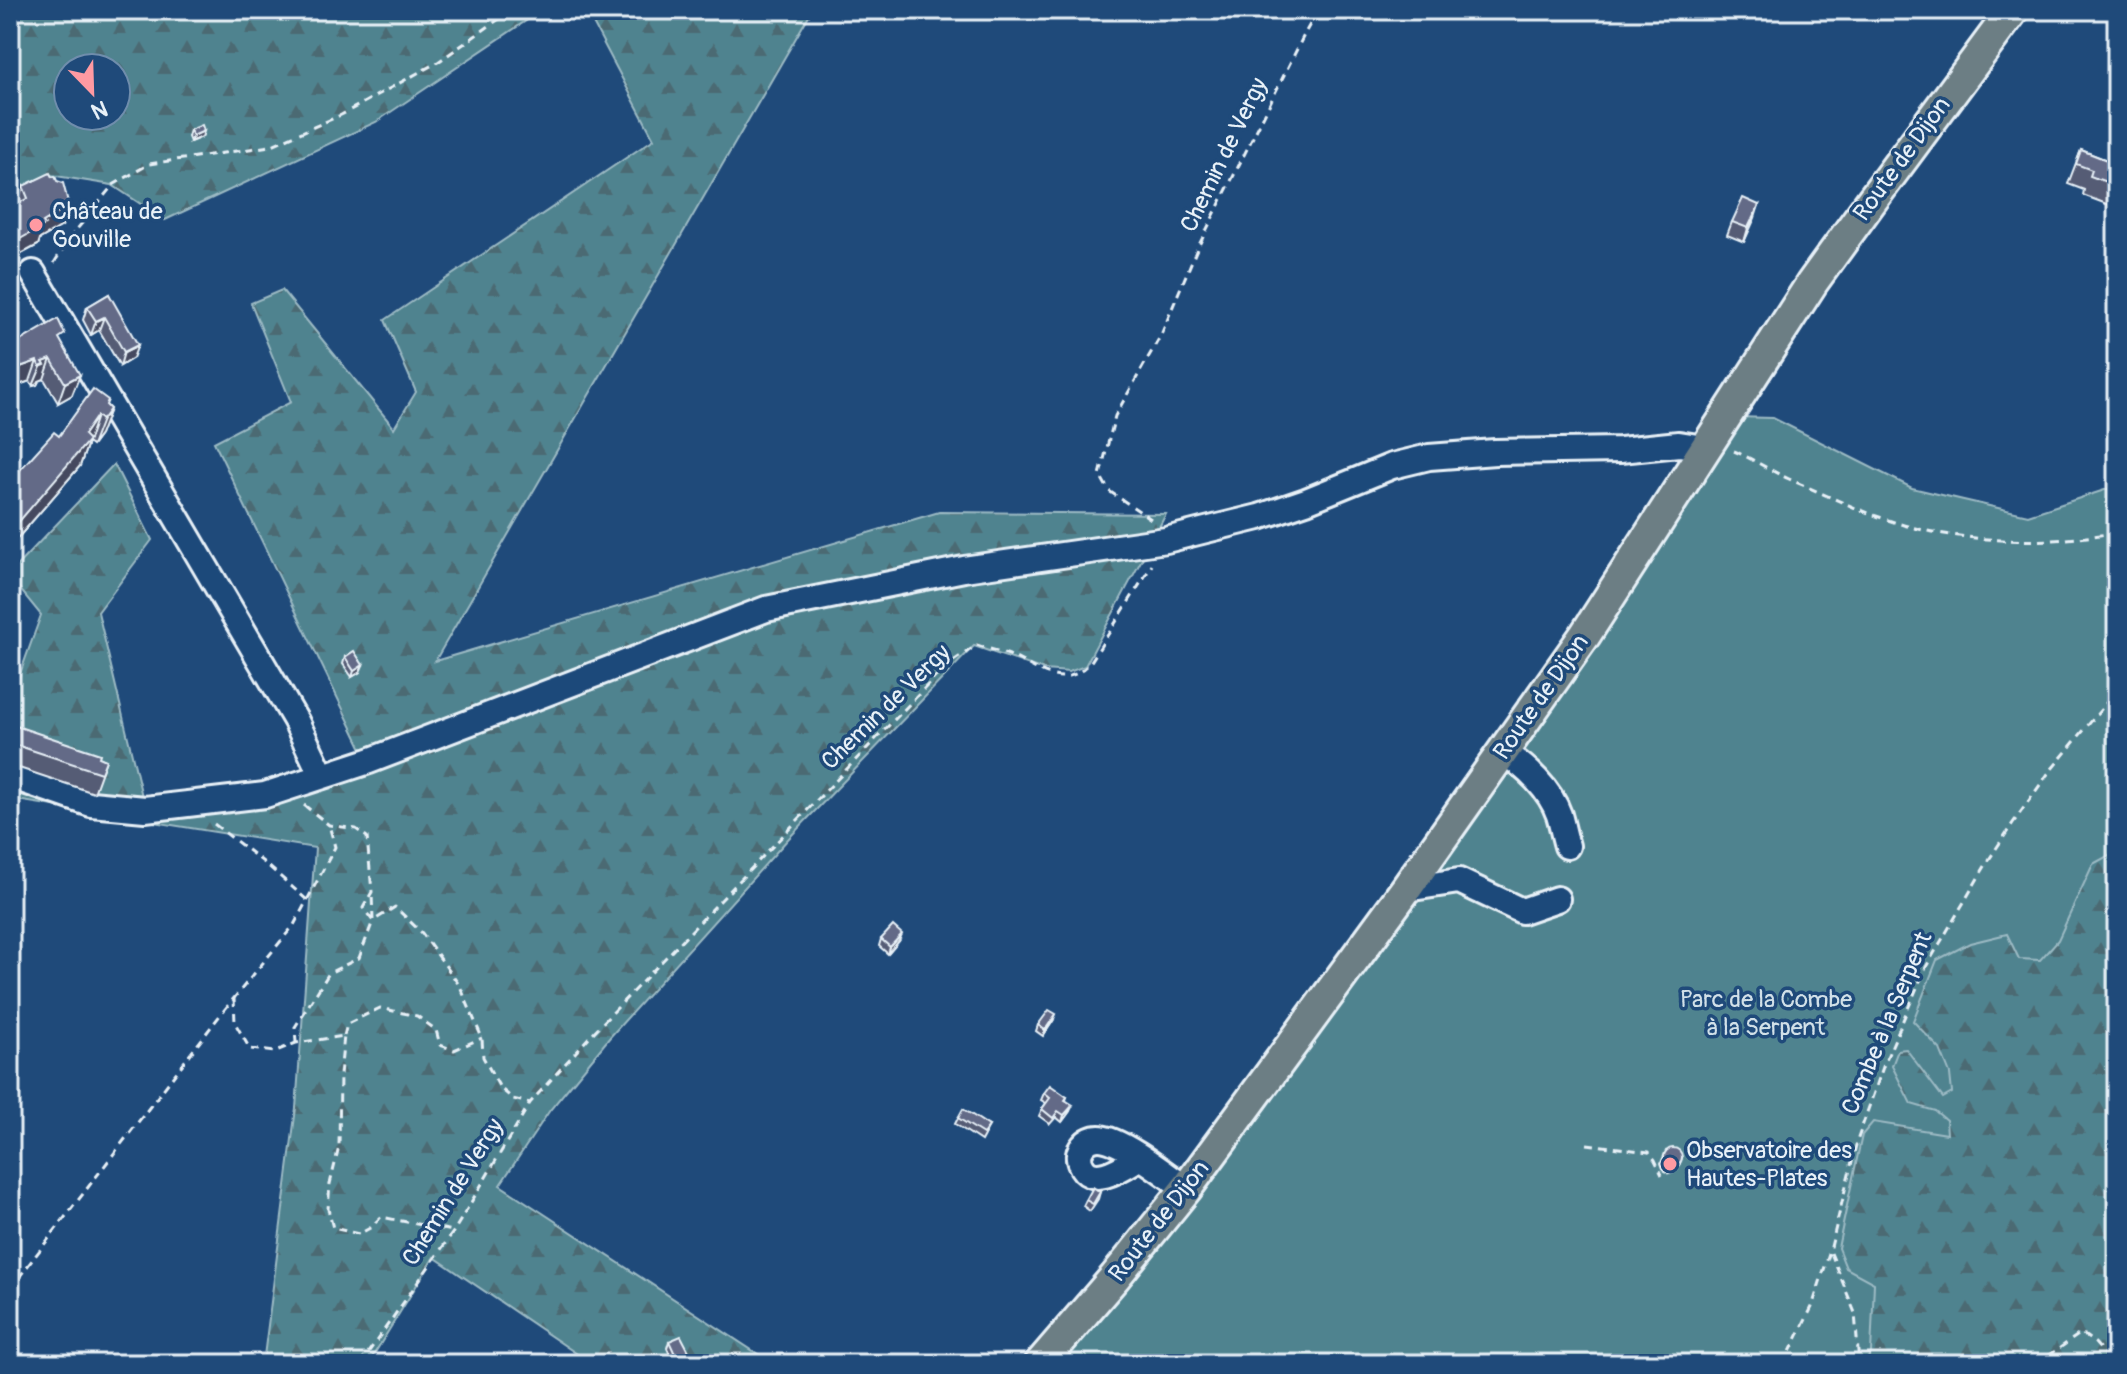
<svg xmlns="http://www.w3.org/2000/svg" width="2127" height="1374" font-family="Pangolin,sans-serif">
<defs>
<pattern id="forest-firs" width="22" height="20" patternUnits="userSpaceOnUse" patternTransform="scale(2)"><rect width="22" height="20" fill="#50838f"/><path d="M5 1l3.5 6h-7zM16 11l3.5 6h-7z" fill="#4c6b73"/></pattern>
</defs>
<rect width="100%" height="100%" fill="#1f4a7a"/>
<filter id="ink" filterUnits="userSpaceOnUse"><feTurbulence type="fractalNoise" baseFrequency=".0125" numOctaves="2"/><feDisplacementMap in="SourceGraphic" scale="16" xChannelSelector="R" yChannelSelector="G"/><feConvolveMatrix kernelMatrix="1 2 1 2 8 2 1 2 1" color-interpolation-filters="sRGB"/></filter>
<g filter="url(#ink)">
<path fill="#50838f" stroke="#9cbac4" stroke-width="2" d="M1735,417L1773,418L1912,488L2028,515L2117,486V1364H1049Z"/>
<g fill="url(#forest-firs)" stroke="#9cbac4" stroke-width="2" fill-rule="evenodd">
<path d="M10,10H542L376,122L165,220L112,185L50,175L10,195ZM68,68H116V116H68Z"/>
<path d="M586,10H812L435,661L939,512L1166,514L1085,666L1069,672L1044,670L974,646L788,839L610,1037L550,1110L500,1185L773,1364H592L434,1257L368,1364H263L296,1108L315,848L10,799V702L41,615L10,577V573L114,464L152,540L98,612L145,809L368,761L214,442L291,402L251,303L282,290L394,428L416,392L385,320L654,139Z"/>
<path d="M2117,851V1364H1864L1871,1353L1874,1283L1846,1268L1838,1248L1862,1135L1873,1122L1947,1134L1946,1120L1935,1111L1911,1104L1892,1066L1898,1050L1906,1049L1943,1098L1952,1093L1950,1074L1940,1049L1913,1021L1937,960L1970,943L2007,934L2019,959L2040,960L2058,940L2093,864Z"/>
</g>
<g fill="none" stroke-linecap="round" stroke-linejoin="round">
<defs>
<g id="minor">
<path d="M33,273L296,721L322,776"/>
<path d="M1504,753C1526,767 1550,789 1559,815C1562,825 1564,836 1567,846"/>
<path d="M10,776L91,804L145,809L265,795L369,761L766,609L964,569L1166,540L1202,531L1259,517L1306,501L1392,466L1429,457L1495,452L1620,450L1679,444L1704,448"/>
<path d="M1406,889L1459,881L1522,911L1557,899"/>
<path d="M1140,1157C1125,1166 1091,1191 1080,1163C1078,1157 1079,1151 1083,1146C1087,1141 1093,1138 1099,1138C1120,1138 1168,1176 1186,1189"/>
</g>
<path id="major" d="M1040,1364L1115,1277L1186,1189L1406,889L1585,635L1812,283L1872,200L2013,10"/>
</defs>
<use href="#minor" stroke="#e8f1f8" stroke-width="30"/>
<use href="#major" stroke="#e8f1f8" stroke-width="36"/>
<g stroke="#e8f1f8" stroke-width="3" stroke-dasharray="8 6" stroke-linecap="butt">
<path d="M54,263L69,239L113,185L149,164L270,146L341,115L438,62L512,10"/>
<path d="M1734,451C1753,459 1771,471 1789,479C1835,499 1884,523 1933,532C1994,543 2057,544 2117,532"/>
<path d="M1151,519L1109,491L1100,475L1115,416L1161,335L1196,251L1305,33L1318,10"/>
<path d="M304,805L329,825L356,829L367,837L372,892L363,908L373,921L395,907L422,933L460,986L482,1038L483,1057L500,1088L513,1099L530,1103"/>
<path d="M214,824L267,865L307,900"/>
<path d="M234,998L235,1023L250,1049L274,1052L296,1043L344,1036L340,1075L339,1147L330,1184L328,1209L333,1228L359,1234L370,1228L381,1217L453,1231"/>
<path d="M344,1036L347,1024L380,1008L417,1016L436,1030L440,1045L454,1050L482,1038"/>
<path d="M296,1043L295,1027L329,973L359,958L373,921L372,893"/>
<path d="M1587,1144L1649,1152L1655,1160L1662,1175"/>
<path d="M1831,1253L1855,1313L1859,1364"/>
<path d="M10,1289L221,1014L294,925L335,847L329,825"/>
<path d="M360,1364L454,1231L530,1103L592,1034L946,666L977,645C988,649 999,651 1009,655C1037,667 1062,693 1090,663L1152,565"/>
<path d="M1784,1364L1812,1307L1830,1251L1857,1141L1884,1064L1926,967L1988,861L2013,823L2047,775L2117,690"/>
<path d="M2037,1364L2081,1333L2095,1343L2113,1364"/>
</g>
<use href="#minor" stroke="#1f4a7a" stroke-width="24"/>
<use href="#major" stroke="#6c7e84" stroke-width="30"/>
</g>
<g fill="#555b74" stroke="#e8f1f8" stroke-width="2">
<path d="M190,130L204,131L202,137L190,142L188,137Z"/>
<path d="M2081,150L2117,164V208L2083,195L2084,190L2068,184Z"/>
<path d="M23,186L62,226L40,239L38,245L10,260V208L16,205Z"/>
<path d="M1759,205L1744,242L1727,235L1732,222Z"/>
<path d="M109,294L133,358L120,366L99,330L91,335L83,320L87,307Z"/>
<path d="M62,344L72,395L58,403L44,379L39,381L37,385L33,386L30,381L13,387L10,381V347Z"/>
<path d="M106,405L110,409L100,435L92,446L88,443L80,466L10,547V481L59,436Z"/>
<path d="M345,657L360,672L352,677L343,664Z"/>
<path d="M10,724L106,760L94,793L10,765Z"/>
<path d="M881,939L899,941L888,954L879,946Z"/>
<path d="M1053,1021L1043,1036L1036,1031L1038,1025Z"/>
<path d="M1044,1093L1067,1097L1066,1100L1070,1111L1062,1122L1056,1117L1050,1124L1039,1116L1042,1109L1046,1103L1041,1100Z"/>
<path d="M958,1118L989,1126L981,1141L955,1124Z"/>
<path d="M1666,1151L1682,1158L1677,1170L1669,1173L1664,1171L1661,1163Z"/>
<path d="M1100,1192L1098,1199L1090,1211L1083,1206L1086,1200Z"/>
<path d="M669,1341L692,1357L689,1364H674L667,1348Z"/>
</g>
<g fill="#454a5e" stroke="#e8f1f8" stroke-width="2">
<path d="M204,131L202,137L190,142L193,136Z"/>
<path d="M1759,205L1755,218L1744,242L1748,228Z"/>
<path d="M69,206L62,226L40,239L38,245L10,260L11,244L43,222Z"/>
<path d="M104,317L99,330L91,335L96,321Z"/>
<path d="M138,345L133,358L120,366L124,352Z"/>
<path d="M51,359L44,379L39,381L37,385L33,386L43,362Z"/>
<path d="M37,361L30,381L13,387L20,367Z"/>
<path d="M80,375L72,395L58,403L65,383Z"/>
<path d="M110,409L100,435L92,446L102,420Z"/>
<path d="M97,416L80,466L10,547V532Z"/>
<path d="M363,665L360,672L352,677L354,671Z"/>
<path d="M902,934L899,941L888,954L890,947Z"/>
<path d="M1056,1014L1053,1021L1043,1036L1045,1030Z"/>
<path d="M1073,1105L1070,1111L1062,1122L1064,1115Z"/>
<path d="M1680,1163L1677,1170L1669,1173L1672,1166Z"/>
<path d="M692,1357L689,1364H679V1363Z"/>
</g>
<g fill="#636a87" stroke="#e8f1f8" stroke-width="2">
<path d="M202,125L204,131L193,136L190,130Z"/>
<path d="M2081,150L2117,164V186L2090,176L2092,170L2076,164Z"/>
<path d="M50,173L52,177L55,176L57,181L63,183L69,206L43,222L45,225L11,244L10,208L28,198L23,186Z"/>
<path d="M1743,198L1759,205L1748,228L1732,222Z"/>
<path d="M109,294L138,345L124,352L104,317L96,321L87,307Z"/>
<path d="M58,319L65,334L59,338L80,375L65,383L51,359L43,362L45,365L40,367L37,361L20,367L10,347Z"/>
<path d="M93,389L108,400L106,405L110,409L102,420L97,416L84,435L89,440L10,532V481L54,432L59,436Z"/>
<path d="M354,651L363,665L354,671L345,657Z"/>
<path d="M10,724L100,754L99,757L106,760L101,773L10,743Z"/>
<path d="M893,926L902,934L890,947L881,939Z"/>
<path d="M1049,1010L1056,1014L1045,1030L1038,1025Z"/>
<path d="M1050,1085L1067,1097L1065,1100L1073,1105L1064,1115L1058,1111L1053,1118L1042,1109L1050,1098L1044,1093Z"/>
<path d="M963,1109L989,1126L983,1134L958,1118Z"/>
<circle cx="1673" cy="1157" r="9"/>
<path d="M1093,1187L1100,1192L1093,1204L1086,1200Z"/>
<path d="M681,1336L692,1357L679,1363L669,1341Z"/>
</g>
</g>
<g fill="#ff9aa2" stroke="#1f4a7a" stroke-width="3">
<circle cx="36" cy="225" r="8"/>
<circle cx="1670" cy="1164" r="8"/>
</g>
<g text-anchor="middle" dominant-baseline="central" stroke-width="7" stroke-linejoin="round" paint-order="stroke">
<g font-size="24" fill="#e8f1f8" stroke="#1f4a7a">
<text transform="translate(1224 155) rotate(-64)">Chemin de Vergy</text>
<text transform="translate(1902 159) rotate(-54)">Route de Dijon</text>
<text transform="translate(1541 697) rotate(-55)">Route de Dijon</text>
<text transform="translate(886 707) rotate(-44)">Chemin de Vergy</text>
<text transform="translate(1887 1023) rotate(-67)">Combe à la Serpent</text>
<text transform="translate(453 1192) rotate(-58)">Chemin de Vergy</text>
<text transform="translate(1159 1221) rotate(-52)">Route de Dijon</text>
</g>
<g font-size="24" fill="#e8f1f8" stroke="#1f4a7a" text-anchor="start">
<text x="52" y="211">Château de<tspan x="52" dy="28">Gouville</tspan></text>
<text x="1686" y="1150">Observatoire des<tspan x="1686" dy="28">Hautes-Plates</tspan></text>
</g>
<g font-size="24" fill="#d1e0e8" stroke="#1f4a7a">
<text x="1766" y="999">Parc de la Combe<tspan x="1766" dy="28">à la Serpent</tspan></text>
</g>
</g>
<rect width="2127" height="1374" fill="none" stroke="#1f4a7a" stroke-width="40"/>
<rect x="20" y="20" width="2087" height="1334" fill="none" stroke="#e8f1f8" stroke-width="3" filter="url(#ink)"/>
<g transform="translate(92 92) rotate(157)"><circle r="38" fill="#1f4a7a" stroke="#6f8dac" stroke-width="2"/>
<path d="M0-6L14 30L0 20L-14 30Z" fill="#ff9aa2"/>
<text y="-12" font-size="22" font-weight="bold" text-anchor="middle" fill="#e8f1f8">N</text>
</g>
</svg>
